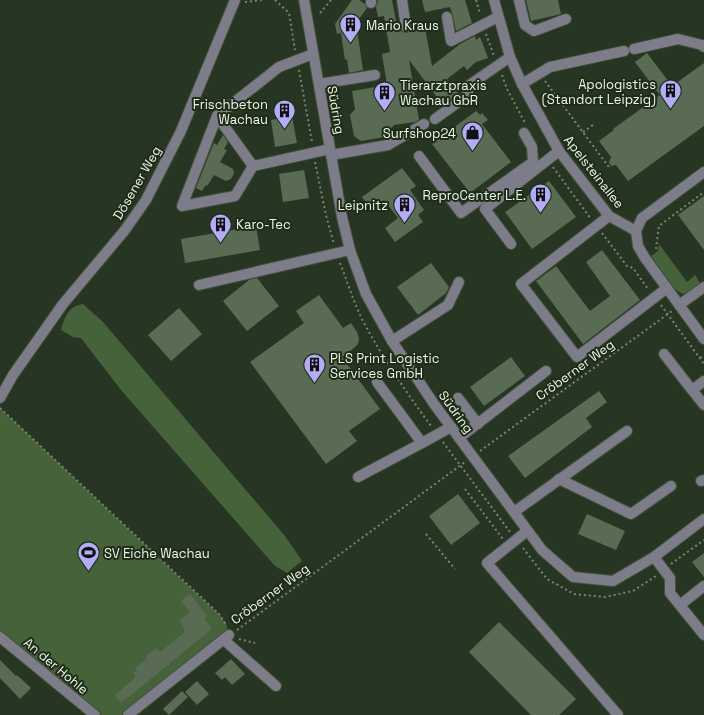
<svg xmlns="http://www.w3.org/2000/svg" width="704" height="715" font-family="'Space Grotesk',sans-serif">
<rect width="100%" height="100%" fill="#273622"/>
<g fill="#46623b">
<path d="M659,244L687,282L695,275L700,283L686,293L682,294L675,289L651,256L658,251Z"/>
<path d="M83,304L103,322L285,536L302,561L287,573L275,566L121,390L81,338L73,337L61,330C65,317 68,306 83,304Z"/>
<path d="M0,408L194,591L219,614L226,624L229,635L128,715H95L0,637Z"/>
</g>
<g fill="#5a6b54">
<path d="M352,0H359L365,4L367,8L356,23L363,70L349,73L347,59L345,60L341,33L337,34L335,24Z"/>
<path d="M378,0H392L398,32L401,31L407,33L412,30L425,28L432,66L460,44L475,36L476,40L480,37L488,58L476,62L467,70L464,66L447,79L459,94L443,105L409,60L419,120L415,122L394,125L385,137L361,141L354,136L350,115L355,109L352,91L387,85L382,54L390,52L384,16L378,17L376,7Z"/>
<path d="M422,0H465L472,23L456,31L453,16L450,7L425,12Z"/>
<path d="M526,0H558L561,14L531,21Z"/>
<path d="M647,53L672,86L704,63V126L628,181L616,165L611,166L609,162L611,157L599,141L614,130L613,129L660,95L635,62Z"/>
<path d="M476,111L480,115L482,113L488,120L482,124L511,162L470,193L432,144Z"/>
<path d="M292,116L297,143L275,147L271,120Z"/>
<path d="M223,135L228,142L224,149L227,150L220,162L233,169L234,173L231,179L226,181L214,175L208,185L205,186L202,191L196,188L213,145L214,143L217,145Z"/>
<path d="M402,168L416,186L410,190L424,210L418,215L423,222L395,242L385,228L398,218L384,200L371,209L362,197Z"/>
<path d="M304,170L309,198L283,202L279,174Z"/>
<path d="M549,181L576,217L532,249L505,212Z"/>
<path d="M704,196V250L678,215Z"/>
<path d="M256,226L260,250L185,263L181,239Z"/>
<path d="M602,250L640,300L583,344L536,281L556,266L590,311L610,296L586,262Z"/>
<path d="M431,263L449,287L446,293L418,315L397,287Z"/>
<path d="M257,278L279,306L247,331L223,301L249,280Z"/>
<path d="M319,295L343,328L351,323L357,332L359,338L358,344L354,348L342,357L380,409L349,431L357,441L326,464L250,362L304,323L296,311Z"/>
<path d="M179,308L202,334L171,361L148,335Z"/>
<path d="M511,357L525,376L484,406L470,387Z"/>
<path d="M599,391L607,402L586,418L592,427L525,478L508,456Z"/>
<path d="M458,494L480,523L451,545L429,516Z"/>
<path d="M587,514L625,531L616,550L578,534Z"/>
<path d="M704,553V577L692,562Z"/>
<path d="M190,594L207,616L204,618L212,629L121,703L115,695L136,677L133,673L137,671L135,668L147,659L145,656L157,648L160,652L185,632L180,620L190,612L181,601Z"/>
<path d="M499,622L576,699L559,715H531L469,652Z"/>
<path d="M231,659L245,674L232,685L225,677L222,680L215,673Z"/>
<path d="M0,660L16,676L17,675L31,688L20,699L0,678Z"/>
<path d="M197,681L209,694L197,705L185,692Z"/>
<path d="M182,691L188,697L169,715L163,709Z"/>
</g>
<g fill="none" stroke-linecap="round" stroke-linejoin="round">
<defs>
<g id="minor">
<path d="M304,0L342,217L350,250L366,294L392,341L434,404L542,550L573,577L613,581L654,557L704,519"/>
<path d="M371,0V3"/>
<path d="M402,0L406,27"/>
<path d="M494,0L510,57L522,84L559,151L609,216L636,231"/>
<path d="M519,0L525,25L534,31L566,19"/>
<path d="M447,17L451,41L498,17"/>
<path d="M634,49L678,39L702,45L704,47"/>
<path d="M319,84L375,75"/>
<path d="M522,84L550,67L624,51"/>
<path d="M217,116L279,67L313,54"/>
<path d="M435,119L468,95V86L510,57"/>
<path d="M331,155L388,145L424,124"/>
<path d="M419,156L461,213L533,162L532,147L524,133"/>
<path d="M253,166L217,116L182,206L235,196L253,166L330,149"/>
<path d="M609,216L521,284L577,357L667,288"/>
<path d="M636,231L638,246L645,258L704,339"/>
<path d="M636,231L642,218L704,172"/>
<path d="M511,244L485,209L559,151"/>
<path d="M199,285L350,250"/>
<path d="M679,305L704,287"/>
<path d="M392,341L448,305L459,282"/>
<path d="M664,354L692,390L704,381"/>
<path d="M377,382L422,443L451,427"/>
<path d="M692,390L704,405"/>
<path d="M0,398L13,375L63,304L125,230L146,200L181,131L235,0"/>
<path d="M458,398L478,424"/>
<path d="M459,438L546,371"/>
<path d="M358,477L422,443"/>
<path d="M559,479L631,514L671,486"/>
<path d="M701,481L704,480"/>
<path d="M514,512L627,431"/>
<path d="M527,531L487,563L618,715"/>
<path d="M654,557L670,578V593L704,635"/>
<path d="M680,605L704,586"/>
<path d="M0,637L95,715"/>
<path d="M224,640L276,686"/>
<path d="M128,715L229,635"/>
</g>
</defs>
<use href="#minor" stroke="#43513e" stroke-width="12"/>
<g stroke="#798574" stroke-width="2" stroke-dasharray="2 3" stroke-linecap="butt">
<path d="M275,0L289,13L295,50"/>
<path d="M476,0L480,14"/>
<path d="M245,2L262,0"/>
<path d="M320,13L331,0"/>
<path d="M486,34L494,56"/>
<path d="M299,70L312,142"/>
<path d="M502,75L507,89L525,123"/>
<path d="M545,81L608,166L610,165"/>
<path d="M583,132L593,125"/>
<path d="M315,162L326,215L334,244"/>
<path d="M553,167L591,219"/>
<path d="M602,233L627,266L633,268L648,289"/>
<path d="M656,249L659,226L704,192"/>
<path d="M340,263C348,283 354,304 364,323C384,360 407,393 431,426"/>
<path d="M661,305L704,364"/>
<path d="M700,358L704,355"/>
<path d="M0,408L219,614L227,626"/>
<path d="M443,442L510,532"/>
<path d="M480,451L672,311"/>
<path d="M465,489L503,539"/>
<path d="M426,534L455,569"/>
<path d="M523,548L547,579L574,594L605,597L633,591L656,576"/>
<path d="M671,564L704,540"/>
<path d="M237,630L465,462"/>
<path d="M239,639L255,643"/>
</g>
<use href="#minor" stroke="#7d7c89" stroke-width="10"/>
</g>
<defs>
<symbol id="building-pin" viewBox="-11 -11 22 30"><path d="M0 17L-7.5 6A9.5 9.5 0 1 1 7.5 6Z" fill="#b5acf8" stroke="#1e2c18"/><path d="M-4-6H4V6H1V3H-1V6H-4ZM-2.5-4.3h1.7v1.8h-1.7ZM.8-4.3h1.7v1.8H.8ZM-2.5-1h1.7V.8h-1.7ZM.8-1h1.7V.8H.8Z" fill="#111"/></symbol>
<symbol id="shop-pin" viewBox="-11 -11 22 30"><path d="M0 17L-7.5 6A9.5 9.5 0 1 1 7.5 6Z" fill="#b5acf8" stroke="#1e2c18"/><path d="M-5-2.5h2.3a2.7 3.5 0 0 1 5.4 0H5L5.5 6h-11ZM-1.5-2.5h3a1.5 2.3 0 0 0-3 0Z" fill="#111"/></symbol>
<symbol id="stadium-pin" viewBox="-11 -11 22 30"><path d="M0 17L-7.5 6A9.5 9.5 0 1 1 7.5 6Z" fill="#b5acf8" stroke="#1e2c18"/><path d="M0-5a6.5 5 0 1 0 0 10a6.5 5 0 1 0 0-10ZM-3.5-1.8h7v3.6h-7Z" fill="#111"/></symbol>
</defs>
<g fill-rule="evenodd">
<use href="#building-pin" x="338" y="12" width="25" height="34"/>
<use href="#building-pin" x="658" y="78" width="25" height="34"/>
<use href="#building-pin" x="372" y="80" width="25" height="34"/>
<use href="#building-pin" x="272" y="98" width="25" height="34"/>
<use href="#shop-pin" x="460" y="120" width="25" height="34"/>
<use href="#building-pin" x="528" y="182" width="25" height="34"/>
<use href="#building-pin" x="392" y="192" width="25" height="34"/>
<use href="#building-pin" x="208" y="212" width="25" height="34"/>
<use href="#building-pin" x="302" y="352" width="25" height="34"/>
<use href="#stadium-pin" x="76" y="540" width="25" height="34"/>
</g>
<g text-anchor="middle" dominant-baseline="central" stroke-width="4" stroke-linejoin="round" paint-order="stroke">
<g font-size="13" fill="#ecf5e8" stroke="#1e2c18" text-anchor="start">
<text x="366" y="25">Mario Kraus</text>
<text x="656" y="84" text-anchor="end">Apologistics<tspan x="656" dy="15">(Standort Leipzig)</tspan></text>
<text x="400" y="85">Tierarztpraxis<tspan x="400" dy="15">Wachau GbR</tspan></text>
<text x="268" y="104" text-anchor="end">Frischbeton<tspan x="268" dy="15">Wachau</tspan></text>
<text x="456" y="133" text-anchor="end">Surfshop24</text>
<text x="526" y="195" text-anchor="end">ReproCenter L.E.</text>
<text x="388" y="205" text-anchor="end">Leipnitz</text>
<text x="236" y="224">Karo-Tec</text>
<text x="330" y="358">PLS Print Logistic<tspan x="330" dy="15">Services GmbH</tspan></text>
<text x="104" y="553">SV Eiche Wachau</text>
</g>
<g font-size="13" fill="#ecf5e8" stroke="#1e2c18">
<text transform="translate(336 110) rotate(80)">Südring</text>
<text transform="translate(594 172) rotate(52)">Apelsteinallee</text>
<text transform="translate(137 183) rotate(-60)">Dösener Weg</text>
<text transform="translate(575 370) rotate(-36)">Cröberner Weg</text>
<text transform="translate(456 412) rotate(54)">Südring</text>
<text transform="translate(270 594) rotate(-36)">Cröberner Weg</text>
<text transform="translate(56 666) rotate(40)">An der Hohle</text>
</g>
</g>
</svg>
